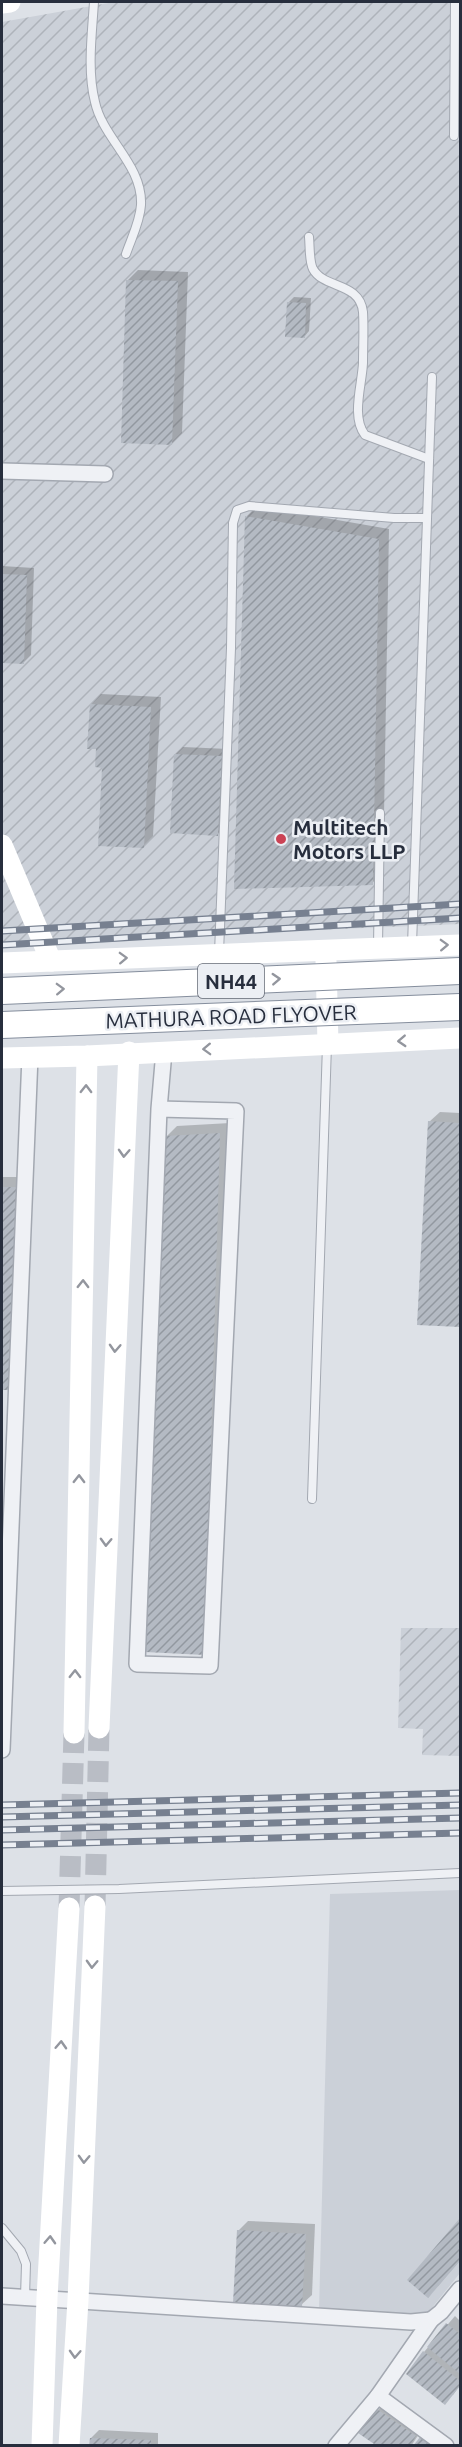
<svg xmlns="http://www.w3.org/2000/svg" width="462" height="2447" font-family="Ubuntu,sans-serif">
<defs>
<pattern id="industrial-furrows" width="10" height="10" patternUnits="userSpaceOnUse" patternTransform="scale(1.5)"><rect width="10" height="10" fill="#cbd0d8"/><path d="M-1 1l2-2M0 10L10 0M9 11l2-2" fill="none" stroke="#aeb3ba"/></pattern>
<pattern id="building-hatch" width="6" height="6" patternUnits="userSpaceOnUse" patternTransform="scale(1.5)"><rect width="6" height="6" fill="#b4bac3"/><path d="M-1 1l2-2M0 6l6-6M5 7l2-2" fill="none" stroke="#9298a0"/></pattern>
</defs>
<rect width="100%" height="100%" fill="#dde1e7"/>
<path fill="#cbd0d8" d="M460,1890V2273L427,2314L319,2311L330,1894Z"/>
<g fill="url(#industrial-furrows)">
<path d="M114,2H460V924L2,943V22Z"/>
<path d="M401,1628H460V1756L422,1755L423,1729L398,1728Z"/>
</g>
<g fill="#0003">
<path d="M138,270L188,272L182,433L172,443L128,280Z"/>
<path d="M294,297L311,298L309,331L304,337L288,303Z"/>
<path d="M257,506L389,529L383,873L372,883L236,887L247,516Z"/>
<path d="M2,566L34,568L31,655L23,663L2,662Z"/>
<path d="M101,694L161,697L153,836L143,846L98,748L91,705Z"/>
<path d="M183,747L229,749L225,826L218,834L175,755Z"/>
<path d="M440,1112L460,1113V1326L419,1324L429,1122Z"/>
<path d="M230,1123L214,1643L167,1136L177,1126Z"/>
<path d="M2,1177H26L11,1389H2Z"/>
<path d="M460,2220V2260L438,2286L409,2279Z"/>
<path d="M248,2221L315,2224L312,2295L301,2305L238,2231Z"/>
<path d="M455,2316L460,2321V2385L453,2395L424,2352Z"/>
<path d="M386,2402L423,2428L411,2446H380L378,2410Z"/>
<path d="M99,2430L158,2433V2446H91V2438Z"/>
</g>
<g fill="url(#building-hatch)">
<path d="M126,280L178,281L172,445L121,443Z"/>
<path d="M287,302L306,303L305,338L285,337Z"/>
<path d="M245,516L379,539L373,885L234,889Z"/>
<path d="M2,574L27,575L24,664L2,663Z"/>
<path d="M90,704L151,707L144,848L98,846L102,768L95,767L96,749H87Z"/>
<path d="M174,754L222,756L218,836L170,833Z"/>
<path d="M428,1121L460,1123V1327L417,1325Z"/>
<path d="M220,1133L205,1655L145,1652L165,1136Z"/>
<path d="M2,1187H17L11,1390H2Z"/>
<path d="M460,2218V2261L428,2298L407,2280Z"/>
<path d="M237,2230L306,2234L302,2307L233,2303Z"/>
<path d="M446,2323L460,2334V2374L427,2347Z"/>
<path d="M423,2351L460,2381V2386L445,2405L406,2374Z"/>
<path d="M377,2409L416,2436L410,2446H377L358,2433Z"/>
<path d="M420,2437L431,2446H413Z"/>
<path d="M90,2438L151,2440V2446H89Z"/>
</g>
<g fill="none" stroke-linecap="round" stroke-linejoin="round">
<g stroke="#b9bdc5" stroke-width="21" stroke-dasharray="21 10" stroke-linecap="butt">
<path d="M95,1906L99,1728"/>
<path d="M69,1908L74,1733"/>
</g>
<defs>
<g id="lane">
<path d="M94,2C92,34 87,70 95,102C103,139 143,165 141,205C140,222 131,239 126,254"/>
<path d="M454,136L455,2"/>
<path d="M309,237C310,247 309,261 313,269C324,289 360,282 363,312C364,329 363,347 363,363C362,385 351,417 365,435L429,459"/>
<path d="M412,945L432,377"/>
<path d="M378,946L380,813"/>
<path d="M219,953L231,648L233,523L237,510L249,506L394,518H426"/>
<path d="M312,1499L327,1045"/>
<path d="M2,1891L119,1889L460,1873"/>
<path d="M2,2228L21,2251L26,2264L25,2297"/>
</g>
<g id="street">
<path d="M2,471L105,474"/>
<path d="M159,1109L137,1664L210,1666L236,1111L159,1109L164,1051"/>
<path d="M2,1750L30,1056"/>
<path d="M2,2296L411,2322L431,2320"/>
<path d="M378,2396L446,2446"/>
<path d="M336,2446L378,2396L431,2320L441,2312L460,2289"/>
</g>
</defs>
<use href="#lane" stroke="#a3a8b1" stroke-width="10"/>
<use href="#street" stroke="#a3a8b1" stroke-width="18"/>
<use href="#lane" stroke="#eff1f5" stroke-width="8"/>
<use href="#street" stroke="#eff1f5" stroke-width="15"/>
<g stroke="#fff" stroke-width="21">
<path d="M2,3L10,2"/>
<path d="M2,845L51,961"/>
<path d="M326,961L328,1044"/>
<path d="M2,963L460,945"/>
<path d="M2,1058L87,1056L460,1038"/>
<path d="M99,1728L129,1052"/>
<path d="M74,1733L87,1056"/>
<path d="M42,2446L47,2298L69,1908"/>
<path d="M69,2446L78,2300L95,1906"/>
</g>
<defs>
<g id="rail">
<path d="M2,931L460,904"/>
<path d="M2,945L460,918"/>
<path d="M2,1805L460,1793"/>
<path d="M2,1817L460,1805"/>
<path d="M2,1830L460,1818"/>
<path d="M2,1845L460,1833"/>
</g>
</defs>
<use href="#rail" stroke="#778090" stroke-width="7"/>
<use href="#rail" stroke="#eceff4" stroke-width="4.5" stroke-dasharray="14" stroke-linecap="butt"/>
<defs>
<g id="highway-bridge">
<path d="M2,991L460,971"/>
<path d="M2,1025L460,1007"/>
</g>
</defs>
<use href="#highway-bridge" stroke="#858e9d" stroke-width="28" stroke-linecap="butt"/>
<use href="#highway-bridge" stroke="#fff" stroke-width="26"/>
</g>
<defs><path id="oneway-chevron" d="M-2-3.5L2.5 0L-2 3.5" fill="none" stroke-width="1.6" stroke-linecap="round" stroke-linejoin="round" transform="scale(1.5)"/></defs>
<g stroke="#93969e">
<use href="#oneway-chevron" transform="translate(444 945) rotate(-2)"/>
<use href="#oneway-chevron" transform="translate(123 958) rotate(-2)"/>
<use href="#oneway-chevron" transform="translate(276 979) rotate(-3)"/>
<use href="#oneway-chevron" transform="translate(60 989) rotate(-2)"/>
<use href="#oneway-chevron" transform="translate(402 1041) rotate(177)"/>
<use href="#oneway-chevron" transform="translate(207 1049) rotate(178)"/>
<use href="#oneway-chevron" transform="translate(86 1089) rotate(-89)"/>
<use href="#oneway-chevron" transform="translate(124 1153) rotate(93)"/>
<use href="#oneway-chevron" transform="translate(83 1284) rotate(-89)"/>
<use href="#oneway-chevron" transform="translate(115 1348) rotate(93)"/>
<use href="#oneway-chevron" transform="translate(79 1479) rotate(-89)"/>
<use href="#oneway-chevron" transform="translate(106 1542) rotate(92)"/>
<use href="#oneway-chevron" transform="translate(75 1674) rotate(-89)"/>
<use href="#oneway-chevron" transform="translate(92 1964) rotate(92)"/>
<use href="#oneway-chevron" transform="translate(61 2045) rotate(-87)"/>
<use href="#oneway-chevron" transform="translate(84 2159) rotate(92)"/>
<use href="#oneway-chevron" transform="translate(50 2240) rotate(-87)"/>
<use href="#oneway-chevron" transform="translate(75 2354) rotate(93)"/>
</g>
<circle fill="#cb4355" stroke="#eceff4" stroke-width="2" cx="281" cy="839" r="6"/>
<g text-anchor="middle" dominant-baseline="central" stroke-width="5" stroke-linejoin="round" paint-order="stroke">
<rect fill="#eceff4" stroke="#626874" stroke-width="1.5" x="198" y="964" width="66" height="34" rx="4.5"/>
<g font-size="20" font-weight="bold" fill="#272e3d">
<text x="231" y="981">NH44</text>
</g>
<g font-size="21" font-weight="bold" fill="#272e3d" stroke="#eceff4" text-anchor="start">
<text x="293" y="827">Multitech<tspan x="293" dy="24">Motors LLP</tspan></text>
</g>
<g font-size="21" fill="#272e3d" stroke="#eceff4">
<text transform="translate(231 1016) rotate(-2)">MATHURA ROAD FLYOVER</text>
</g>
</g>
<rect width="462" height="2447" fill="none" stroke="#272e3d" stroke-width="6"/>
</svg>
